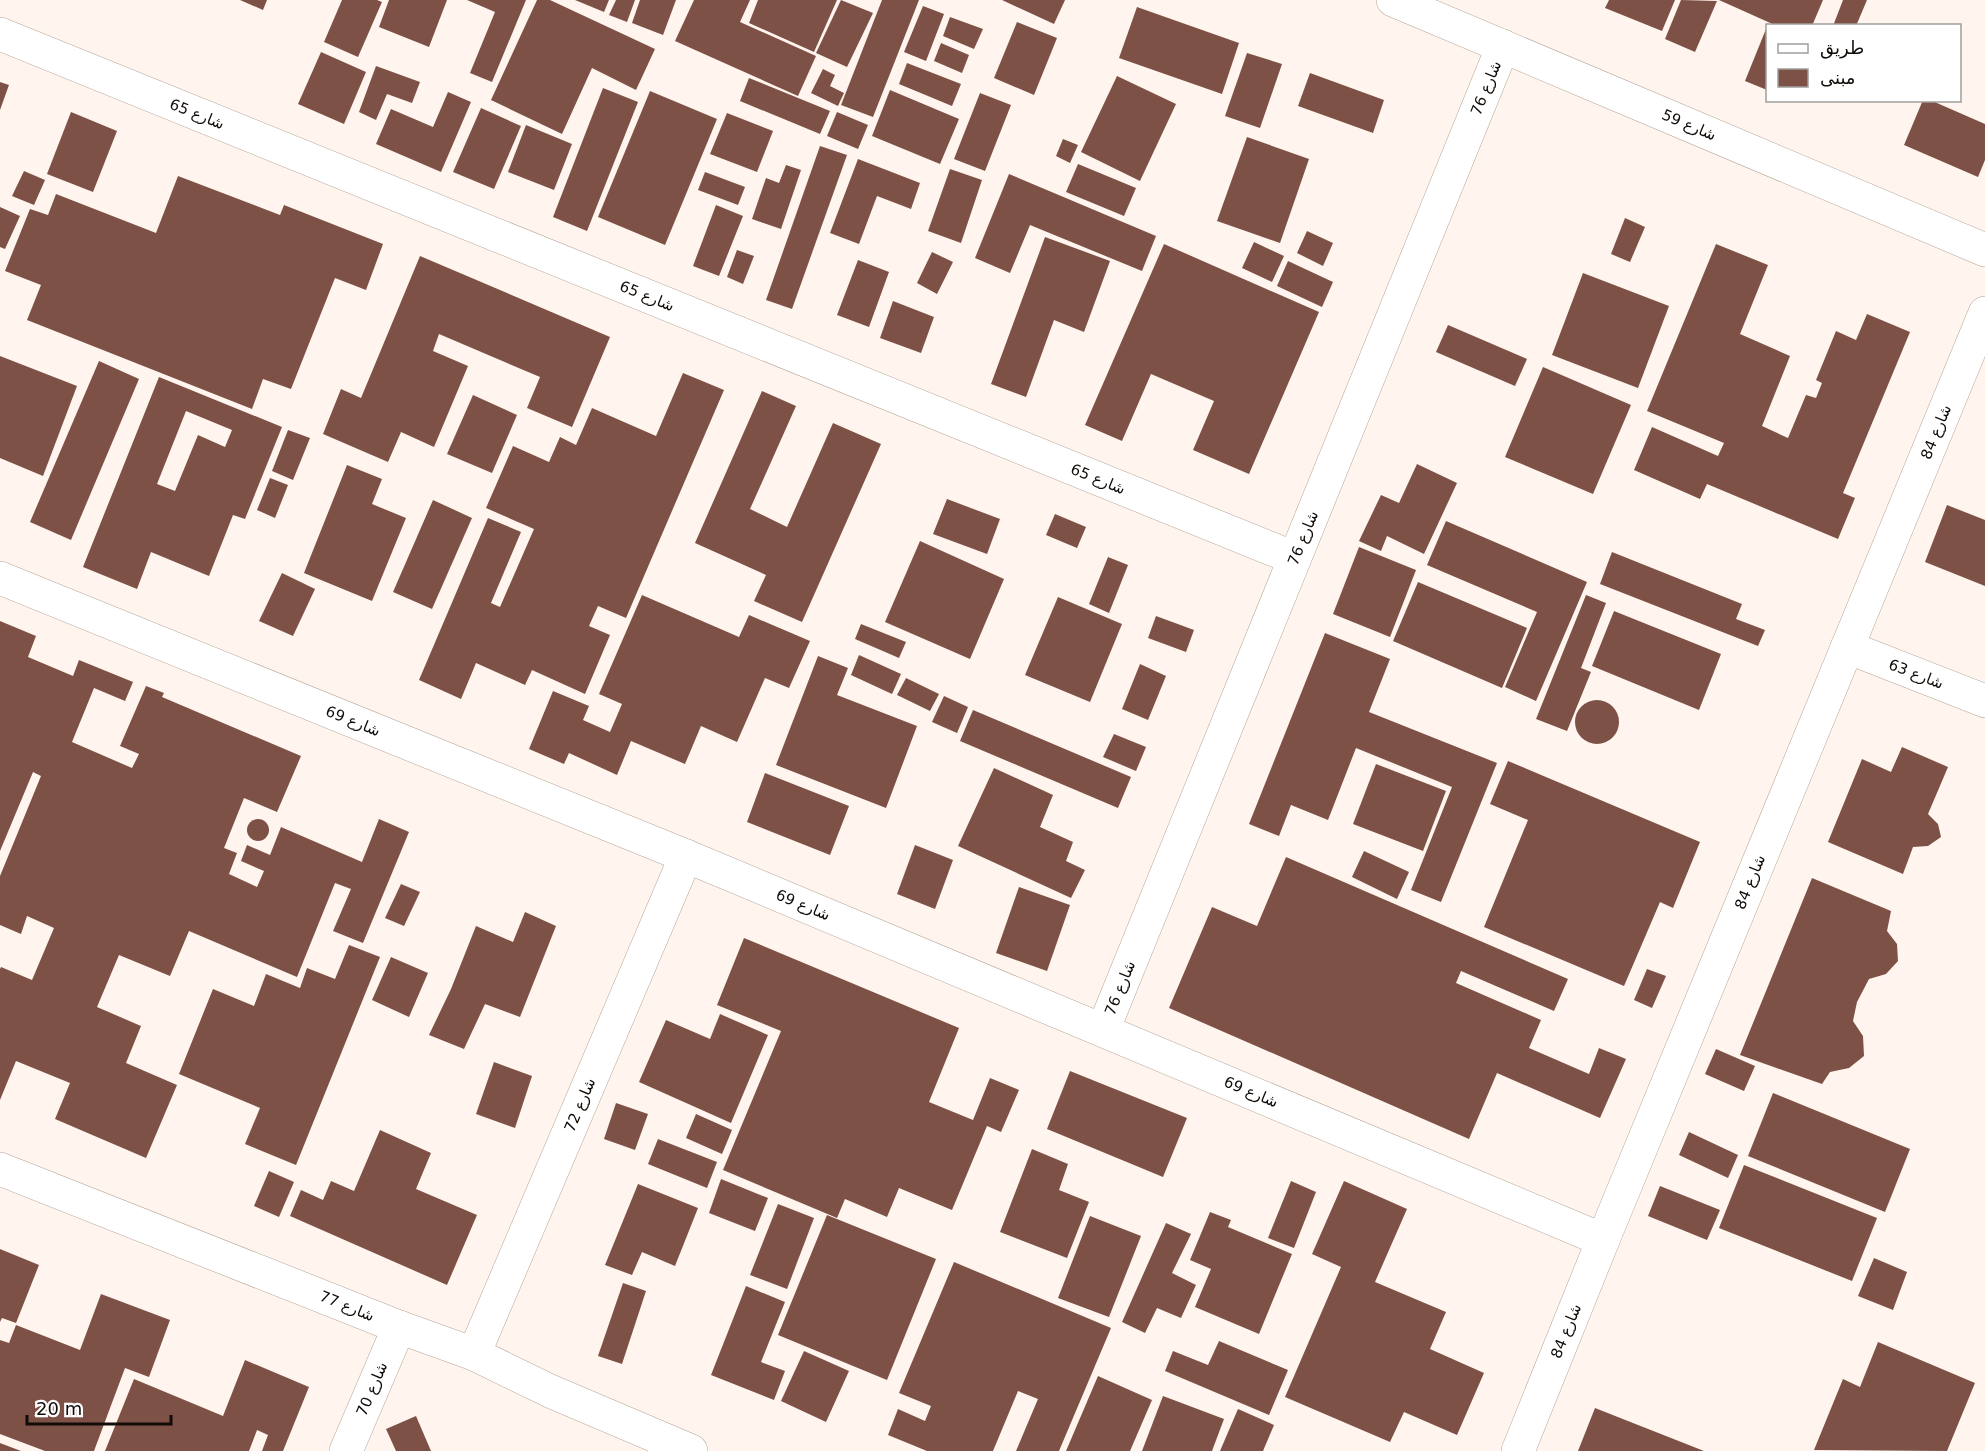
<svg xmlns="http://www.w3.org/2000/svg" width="1985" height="1451" font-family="'DejaVu Sans','Noto Naskh Arabic',sans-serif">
<rect width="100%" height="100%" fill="#fff5ee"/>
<g fill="#7e5146" fill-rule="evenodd">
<path d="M240,0H267L263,10Z"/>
<path d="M342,0H377L382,2L358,57L324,42Z"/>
<path d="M389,0H447L429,47L379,27Z"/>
<path d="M467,0H526L492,82L470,73L495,12Z"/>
<path d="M537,0H550L655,49L636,90L592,68L562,134L491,100Z"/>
<path d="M575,0H609L604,12Z"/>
<path d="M616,0H635L627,22L609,15Z"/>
<path d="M640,0H676L663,35L632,23Z"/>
<path d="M694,0H750L740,22L816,56L798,96L675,41Z"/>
<path d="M758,0H837L814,52L749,23Z"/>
<path d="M841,0L873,13L847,67L816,53Z"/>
<path d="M882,0H919L873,117L841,105Z"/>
<path d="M1002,0H1065L1054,24Z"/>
<path d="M1609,0H1675L1662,31L1605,8Z"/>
<path d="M1681,0L1717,1L1695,52L1665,39Z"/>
<path d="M1719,0H1823L1812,26H1777Z"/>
<path d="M1843,0H1867L1856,26H1833Z"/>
<path d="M923,6L944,14L926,61L904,52Z"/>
<path d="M1137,7L1239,43L1222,94L1119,58Z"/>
<path d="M950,17L983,29L974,49L943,36Z"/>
<path d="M1017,22L1057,38L1034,95L994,78Z"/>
<path d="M1766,29H1767V90L1745,81Z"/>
<path d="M941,43L969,55L962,73L934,61Z"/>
<path d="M321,52L366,72L344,124L298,104Z"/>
<path d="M1247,53L1282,64L1260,128L1225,116Z"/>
<path d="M907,63L961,84L952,106L899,84Z"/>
<path d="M376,66L420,82L412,103L387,94L376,120L359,112Z"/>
<path d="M823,69L835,75L830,86L844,93L838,106L811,93Z"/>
<path d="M1310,73L1384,100L1373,133L1298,106Z"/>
<path d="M1117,76L1176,104L1140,181L1081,152Z"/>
<path d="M749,78L830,111L820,134L740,101Z"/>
<path d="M0,82L9,85L0,110Z"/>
<path d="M603,88L638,102L587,231L553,217Z"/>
<path d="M890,90L959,119L940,164L872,136Z"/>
<path d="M650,91L717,119L665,245L598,217Z"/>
<path d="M448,92L471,102L441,172L376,144L391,109L433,127Z"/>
<path d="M980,93L1011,105L985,171L954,159Z"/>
<path d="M1923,100H1930L1985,124V160L1978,177L1904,145Z"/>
<path d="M481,108L521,126L494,189L453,172Z"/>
<path d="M71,112L117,131L93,192L47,174Z"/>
<path d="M837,112L868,125L858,149L827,136Z"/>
<path d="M727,113L773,131L757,172L710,154Z"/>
<path d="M526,125L572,144L554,190L508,172Z"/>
<path d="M1247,137L1309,159L1280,243L1217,221Z"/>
<path d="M1063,139L1078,145L1070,163L1056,156Z"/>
<path d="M820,146L847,155L792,309L766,300Z"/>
<path d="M858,159L920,183L911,209L877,196L859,244L830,233Z"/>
<path d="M1078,164L1136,188L1124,216L1066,192Z"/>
<path d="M786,165L801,170L781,229L752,219L766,178L779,183Z"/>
<path d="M950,169L982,180L961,243L928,231Z"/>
<path d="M24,171L45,180L34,205L12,196Z"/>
<path d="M705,172L745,187L738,205L698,190Z"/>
<path d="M1009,174L1156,236L1142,271L1030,225L1010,273L975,258Z"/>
<path d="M178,176L280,215L284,205L383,244L366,290L335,278L291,389L263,379L252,409L27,320L41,285L5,271L30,209L48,215L56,194L156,233Z"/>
<path d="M716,205L743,216L719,276L693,266Z"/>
<path d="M0,207L20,216L5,249L0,247Z"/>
<path d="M1625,218L1645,227L1630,262L1611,254Z"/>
<path d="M1307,231L1333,243L1323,266L1297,253Z"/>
<path d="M1045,237L1110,261L1084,332L1054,320L1026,397L991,384Z"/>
<path d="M1254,242L1284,256L1272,282L1242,268Z"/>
<path d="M1164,244L1319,312L1249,474L1193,450L1214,401L1151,374L1122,441L1085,425Z"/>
<path d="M1716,244L1768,265L1740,334L1790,356L1762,426L1788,438L1806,395L1816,398L1822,383L1816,380L1836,331L1856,340L1867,314L1910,332L1843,493L1855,498L1838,539L1707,484L1700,499L1634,470L1652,427L1718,456L1724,443L1647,411Z"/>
<path d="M737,250L754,256L743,284L727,277Z"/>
<path d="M932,252L953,262L937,294L917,283Z"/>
<path d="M420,256L610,337L572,427L527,408L540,377L439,334L433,351L468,366L434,447L401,432L388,462L323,434L341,389L361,398Z"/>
<path d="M858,260L889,272L869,327L837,315Z"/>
<path d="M1288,261L1333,282L1322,307L1277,286Z"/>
<path d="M1583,273L1669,306L1638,388L1552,355Z"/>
<path d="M893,301L934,317L921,353L880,338Z"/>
<path d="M1448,325L1527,359L1515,386L1436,352Z"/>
<path d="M0,356L77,386L43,476L0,458Z"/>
<path d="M99,361L139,379L71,540L30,522Z"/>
<path d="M1543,367L1631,405L1593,494L1505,457Z"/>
<path d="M683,373L724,390L626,618L598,606L589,626L610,635L585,694L532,670L525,685L476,663L461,699L419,680L488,518L521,532L491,603L500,607L534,529L486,508L513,446L549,462L560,437L576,445L592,408L656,436Z"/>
<path d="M159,377L282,427L245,519L233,515L209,576L151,552L137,589L83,567ZM186,411L232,430L225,447L198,435L175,491L157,484Z"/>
<path d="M762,391L796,406L750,509L787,527L833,423L881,444L802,622L754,601L766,575L695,543Z"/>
<path d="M473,395L517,415L492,473L447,454Z"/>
<path d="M288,430L310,438L293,480L272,471Z"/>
<path d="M1417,464L1457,483L1424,554L1387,536L1381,551L1359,541L1381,495L1399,503Z"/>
<path d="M347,465L382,479L372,504L406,518L372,601L304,573Z"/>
<path d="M270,478L288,485L275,518L257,510Z"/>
<path d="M947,499L1000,519L987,554L933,534Z"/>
<path d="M433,500L472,518L432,609L393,592Z"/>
<path d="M1947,505L1985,520V586L1925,562Z"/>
<path d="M1055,514L1086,527L1077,548L1046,535Z"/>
<path d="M1446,521L1587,582L1536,701L1505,687L1537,612L1427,565Z"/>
<path d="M920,541L1004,579L970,659L885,622Z"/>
<path d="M1359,547L1416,570L1390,637L1333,614Z"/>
<path d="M1612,552L1742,604L1736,619L1765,630L1758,646L1600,584Z"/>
<path d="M1108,557L1128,565L1109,613L1089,604Z"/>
<path d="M282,573L315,589L293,636L259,621Z"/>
<path d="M1418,582L1527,628L1502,688L1393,641Z"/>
<path d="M642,595L739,637L749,615L810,641L789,688L765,678L737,742L701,726L685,764L631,741L617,775L569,753L564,764L529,749L553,691L589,706L583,720L610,732L622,704L599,694Z"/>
<path d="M1586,595L1606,603L1581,668L1591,672L1567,731L1536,719Z"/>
<path d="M1058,597L1122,624L1090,702L1025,675Z"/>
<path d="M1614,611L1721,654L1699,710L1592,666Z"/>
<path d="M1156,616L1194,630L1186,652L1148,638Z"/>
<path d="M0,621L36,636L28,657L73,676L79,660L133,682L125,701L94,688L72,742L132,768L139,754L120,746L146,686L164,693L162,697L301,756L277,812L244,798L224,848L237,853L229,874L257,887L264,871L241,861L247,845L270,855L281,827L362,862L379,819L409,832L363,943L333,931L351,889L335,883L297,977L189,931L170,976L119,955L97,1007L141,1026L126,1063L177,1085L146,1158L55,1119L70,1083L16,1061L0,1100V969L1,967L32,980L54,928L27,916L21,934L0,925V876L41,776L33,772L0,851Z"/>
<path d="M861,624L906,642L899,658L855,639Z"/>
<path d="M1325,633L1390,659L1369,712L1497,763L1441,902L1411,890L1452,787L1356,748L1328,820L1291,805L1279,836L1249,824Z"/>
<path d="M859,655L901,674L892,694L851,675Z"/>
<path d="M818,656L848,668L837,695L917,726L886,808L776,765Z"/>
<path d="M1140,664L1166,676L1148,720L1122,709Z"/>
<path d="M906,678L939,694L930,711L897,695Z"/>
<path d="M944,696L968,707L957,733L932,722Z"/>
<circle cx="1597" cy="722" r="22"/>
<path d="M973,710L1131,777L1118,808L960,741Z"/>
<path d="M1114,734L1146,747L1136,771L1103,757Z"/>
<path d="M1902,747L1948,767L1928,814L1938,824L1941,837L1928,846L1913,847L1903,874L1828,842L1862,759L1891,772Z"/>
<path d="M1508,761L1700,842L1673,908L1660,902L1624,986L1484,927L1528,820L1490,804Z"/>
<path d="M1376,764L1446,791L1423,851L1353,824Z"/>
<path d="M994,768L1053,795L1040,827L1073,842L1066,861L1085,870L1071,898L958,846Z"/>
<path d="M765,773L849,806L830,855L747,822Z"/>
<circle cx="258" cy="830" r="11"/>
<path d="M915,845L953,860L935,909L897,894Z"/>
<path d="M1364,851L1409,872L1397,899L1352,877Z"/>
<path d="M1286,857L1568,979L1554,1011L1461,971L1456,983L1541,1020L1529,1048L1589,1074L1599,1048L1626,1059L1600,1118L1497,1073L1469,1139L1169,1008L1212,907L1257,926Z"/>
<path d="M1812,878L1891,911L1887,931L1897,944L1898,961L1886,974L1869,979L1857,1002L1853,1021L1863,1036L1864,1056L1849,1068L1830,1072L1822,1084L1740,1055Z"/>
<path d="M401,884L420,892L404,926L385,918Z"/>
<path d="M1019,887L1070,905L1047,971L996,953Z"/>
<path d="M525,912L556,926L520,1017L485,1004L464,1049L429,1035L451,989L476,926L513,942Z"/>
<path d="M744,938L959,1028L929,1102L973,1120L990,1078L1019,1090L1001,1132L987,1126L952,1210L899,1188L887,1217L845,1199L837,1218L723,1170L781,1031L717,1005Z"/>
<path d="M349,945L380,957L296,1165L245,1144L260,1108L179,1074L213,989L254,1006L266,974L300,988L307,968L335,979Z"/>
<path d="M391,957L428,973L409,1017L372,1000Z"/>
<path d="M1647,969L1666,976L1652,1008L1634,1000Z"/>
<path d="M720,1014L768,1035L731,1123L639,1082L666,1020L710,1039Z"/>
<path d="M1716,1049L1755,1066L1744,1091L1705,1074Z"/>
<path d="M494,1062L532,1076L515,1128L476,1114Z"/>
<path d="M1070,1071L1187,1118L1163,1177L1047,1129Z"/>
<path d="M1773,1093L1910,1149L1885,1212L1748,1156Z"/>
<path d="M616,1103L648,1114L635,1150L604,1139Z"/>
<path d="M696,1114L732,1130L722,1154L686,1138Z"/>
<path d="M380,1130L431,1153L416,1189L477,1215L447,1285L290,1216L301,1190L323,1200L331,1181L354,1191Z"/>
<path d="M1689,1132L1738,1155L1728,1178L1679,1155Z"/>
<path d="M658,1139L717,1162L707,1188L648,1164Z"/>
<path d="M1032,1149L1068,1164L1059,1190L1089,1202L1067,1258L1000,1232Z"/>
<path d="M1744,1165L1877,1218L1852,1281L1719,1228Z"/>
<path d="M269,1171L294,1182L279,1217L254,1206Z"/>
<path d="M721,1179L768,1198L755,1231L709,1213Z"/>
<path d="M1291,1181L1316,1192L1294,1248L1268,1238Z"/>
<path d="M1344,1181L1407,1209L1375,1282L1446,1312L1430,1349L1484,1373L1457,1435L1404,1412L1390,1442L1285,1397L1341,1267L1312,1254Z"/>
<path d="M638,1184L698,1208L675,1266L642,1252L632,1275L605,1265Z"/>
<path d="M1660,1186L1720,1210L1707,1240L1648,1216Z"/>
<path d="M778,1204L814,1218L787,1289L750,1275Z"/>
<path d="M1210,1212L1231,1220L1228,1227L1292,1254L1259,1334L1195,1307L1211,1269L1190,1260Z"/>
<path d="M827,1215L936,1259L887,1380L778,1335Z"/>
<path d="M1090,1216L1141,1236L1109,1317L1058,1298Z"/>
<path d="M1166,1223L1191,1234L1172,1273L1196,1285L1181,1318L1157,1308L1145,1333L1122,1322Z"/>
<path d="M0,1249L39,1265L16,1323L2,1318L0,1322Z"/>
<path d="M1874,1258L1907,1272L1893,1310L1858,1296Z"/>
<path d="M954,1262L1111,1328L1059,1451H1016L1038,1399L1018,1391L993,1451H927L888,1435L898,1409L925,1421L931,1406L899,1393Z"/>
<path d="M623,1283L646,1291L622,1364L598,1356Z"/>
<path d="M746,1286L785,1302L761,1362L785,1371L774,1400L711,1375Z"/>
<path d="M101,1294L170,1320L149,1377L125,1368L94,1451H45L0,1434V1340L9,1343L16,1325L80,1350Z"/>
<path d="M1219,1341L1288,1370L1269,1415L1165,1371L1173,1351L1208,1365Z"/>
<path d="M1878,1342L1975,1383L1947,1451L1814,1450L1843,1379L1860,1387Z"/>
<path d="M804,1351L849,1371L826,1422L781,1401Z"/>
<path d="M245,1360L309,1387L283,1451H262L268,1435L257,1430L249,1451H105L134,1379L223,1416Z"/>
<path d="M1098,1376L1152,1400L1130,1451H1066Z"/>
<path d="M1163,1396L1224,1419L1212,1451H1142Z"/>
<path d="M1595,1408L1704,1451H1578Z"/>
<path d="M1238,1409L1274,1425L1263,1451H1220Z"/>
<path d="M416,1416L431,1451H396L386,1429Z"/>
<path d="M0,1443L21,1451H0Z"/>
</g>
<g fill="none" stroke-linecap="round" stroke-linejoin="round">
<defs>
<g id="street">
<path d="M1393,0L1985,250"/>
<path d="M0,34L1294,558"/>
<path d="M0,578L686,856L1603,1240"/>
<path d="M1847,647L1985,701"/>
<path d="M1103,1030L1503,46"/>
<path d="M0,1169L399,1327L474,1354L550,1391L691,1451"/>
<path d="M474,1354L686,856"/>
<path d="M346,1451L399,1327"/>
<path d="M1518,1451L1603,1240L1985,313"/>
</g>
</defs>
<use href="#street" stroke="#b5a69a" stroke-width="34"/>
<use href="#street" stroke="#fff" stroke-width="33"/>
</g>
<g text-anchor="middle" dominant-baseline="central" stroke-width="6" stroke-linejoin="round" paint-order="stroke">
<g font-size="15" fill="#110c08" stroke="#fff">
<text transform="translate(1486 88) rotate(-68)">شارع 76</text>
<text transform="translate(197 114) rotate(22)">شارع 65</text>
<text transform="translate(1689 125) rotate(23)">شارع 59</text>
<text transform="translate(647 296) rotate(22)">شارع 65</text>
<text transform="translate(1936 432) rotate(-68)">شارع 84</text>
<text transform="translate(1098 479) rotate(22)">شارع 65</text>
<text transform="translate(1303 538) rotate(-68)">شارع 76</text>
<text transform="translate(1916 674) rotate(21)">شارع 63</text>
<text transform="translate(353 721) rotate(22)">شارع 69</text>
<text transform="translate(1750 882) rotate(-68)">شارع 84</text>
<text transform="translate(803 905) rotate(23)">شارع 69</text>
<text transform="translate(1120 988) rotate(-68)">شارع 76</text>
<text transform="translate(1251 1092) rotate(23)">شارع 69</text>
<text transform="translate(580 1105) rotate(-67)">شارع 72</text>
<text transform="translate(347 1306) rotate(22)">شارع 77</text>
<text transform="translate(1566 1331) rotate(-68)">شارع 84</text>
<text transform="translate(372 1389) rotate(-67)">شارع 70</text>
</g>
</g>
<rect x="1766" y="24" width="195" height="78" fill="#ffffff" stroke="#a09e9c" stroke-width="1.5"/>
<rect x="1778" y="44" width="30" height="9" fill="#ffffff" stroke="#a09e9c" stroke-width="1.5"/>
<text x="1820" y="54" font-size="18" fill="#110c08">طريق</text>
<rect x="1778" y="69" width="30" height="18" fill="#7e5146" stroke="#a09e9c" stroke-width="1.5"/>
<text x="1820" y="84" font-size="18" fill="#110c08">مبنى</text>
<path d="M27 1415v9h144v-9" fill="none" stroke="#110c08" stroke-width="3"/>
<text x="36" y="1415" font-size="18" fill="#110c08" stroke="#ffffff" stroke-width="4.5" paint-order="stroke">20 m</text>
</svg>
